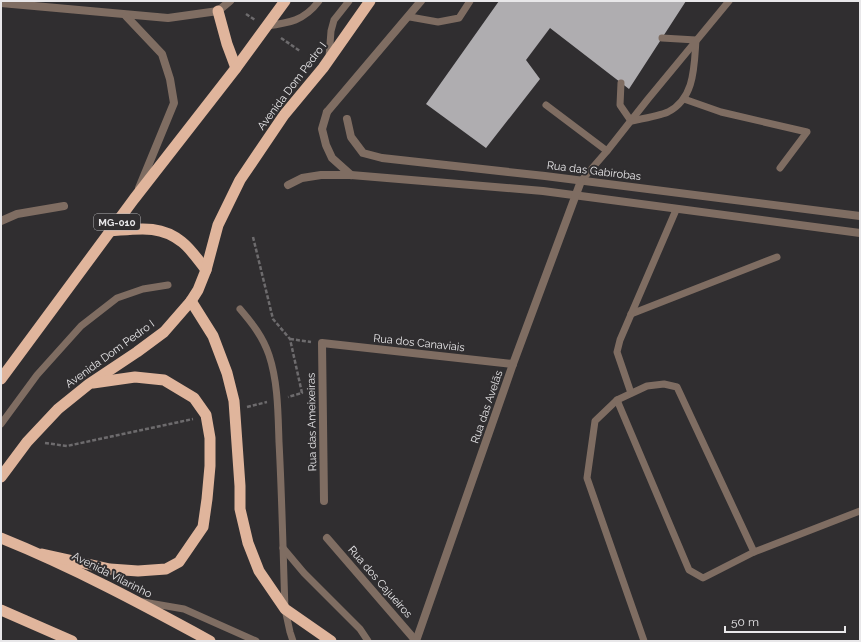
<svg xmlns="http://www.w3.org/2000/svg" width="861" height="642" font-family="Raleway,sans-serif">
<rect width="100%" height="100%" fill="#302e30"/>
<path fill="#afadb0" d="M499,1H686L629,89L550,28L526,60L540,79L486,148L426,104Z"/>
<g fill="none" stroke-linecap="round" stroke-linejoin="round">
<g stroke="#6d6b6d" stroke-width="2.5" stroke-dasharray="4 2" stroke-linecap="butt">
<path d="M246,14L255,20"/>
<path d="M281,38L300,51"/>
<path d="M253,237L273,319L290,339L302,393L288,397"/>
<path d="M290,339L311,342"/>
<path d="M247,407L267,402"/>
<path d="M45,443L67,446L193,419"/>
</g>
<g stroke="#7f6d62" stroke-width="7">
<path d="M410,17L438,22L459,18L470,1"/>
<path d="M266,26C289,23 304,21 319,1"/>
<path d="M329,57L331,31L334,20L349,1"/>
<path d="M621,83L620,105L631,121C641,119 659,116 668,112C695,98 694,67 696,40L662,38"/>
<path d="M684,99L721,112L807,132L780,168"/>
<path d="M546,105L607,151"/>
<path d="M581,181L607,151L648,99L729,1"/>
<path d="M240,309C252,323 263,337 269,355C278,382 278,413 279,442C282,497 283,553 285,609L290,632L293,641"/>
<path d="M631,314L777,257"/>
<path d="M631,393L617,352L620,340L676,210"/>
<path d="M617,400L689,570L703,578L754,552L860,511"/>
<path d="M1,424L37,375L81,326L117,298L143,289L168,285"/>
<path d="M283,548L304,573L360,629L368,641"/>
<path d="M143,602L184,609L256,641"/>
<path d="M644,641L587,478L595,421L617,400L647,386L664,384L677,387L754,552"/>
</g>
<g stroke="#7f6d62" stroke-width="8">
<path d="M1,3L168,18L218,11L230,1"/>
<path d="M126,16L162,54L170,79L174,103L139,188"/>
<path d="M327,112L322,129L326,145L332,158L351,175"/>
<path d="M347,119L351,137L363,153L382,158L545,176L860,216"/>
<path d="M288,185L302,178L321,175H351L543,191L860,233"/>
<path d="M1,221L17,214L64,206"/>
<path d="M324,501L322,343L513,364"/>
<path d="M327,538L416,641"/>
<path d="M416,641L513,364L581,181"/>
</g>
<path stroke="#7f6d62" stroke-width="8" d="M327,112L421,1"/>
<g stroke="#e0b59c" stroke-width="11">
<path d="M218,11L227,44L236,68"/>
<path d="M110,231C137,229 160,224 182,242C191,249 199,261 206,270"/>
<path d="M191,301L213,336L227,373L234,401L240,486V509L248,543L259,571L285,609L331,641"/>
<path d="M1,379L134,199L236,68L285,1"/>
<path d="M1,477L27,442L58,409L89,384L137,352L164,332L191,301L198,290L206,270L218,225L240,180L284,115L323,68L370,1"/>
<path d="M1,538C73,567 142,604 210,641"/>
<path d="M42,554L110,569L138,571L166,569L179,562L203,527L207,499L210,466V438L206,415L194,398L164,380L135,377L93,383"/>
<path d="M1,610L72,641"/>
</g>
</g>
<g text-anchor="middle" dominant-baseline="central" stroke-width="4" stroke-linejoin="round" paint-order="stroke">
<rect fill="#302e30" stroke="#b1b0b2" stroke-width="1" x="94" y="214" width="46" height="16" rx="3"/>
<g font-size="10" font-weight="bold" fill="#e8e7e9">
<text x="117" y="222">MG-010</text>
</g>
<g font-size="11" fill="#e8e7e9" stroke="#302e30">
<text transform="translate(292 86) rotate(-53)">Avenida Dom Pedro I</text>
<text transform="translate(594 171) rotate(7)">Rua das Gabirobas</text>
<text transform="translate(419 343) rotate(6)">Rua dos Canaviais</text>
<text transform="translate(110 354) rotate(-36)">Avenida Dom Pedro I</text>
<text transform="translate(487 407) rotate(-71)">Rua das Avelãs</text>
<text transform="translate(312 422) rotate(-91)">Rua das Ameixeiras</text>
<text transform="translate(112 575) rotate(27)">Avenida Vilarinho</text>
<text transform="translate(380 582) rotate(49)">Rua dos Cajueiros</text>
</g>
</g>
<rect width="861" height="642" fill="none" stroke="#e8e7e9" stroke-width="4"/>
<path d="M725 626v6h120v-6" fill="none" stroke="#e8e7e9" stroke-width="2"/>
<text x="731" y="626" font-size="12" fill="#e8e7e9" stroke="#302e30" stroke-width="3" paint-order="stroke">50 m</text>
</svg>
